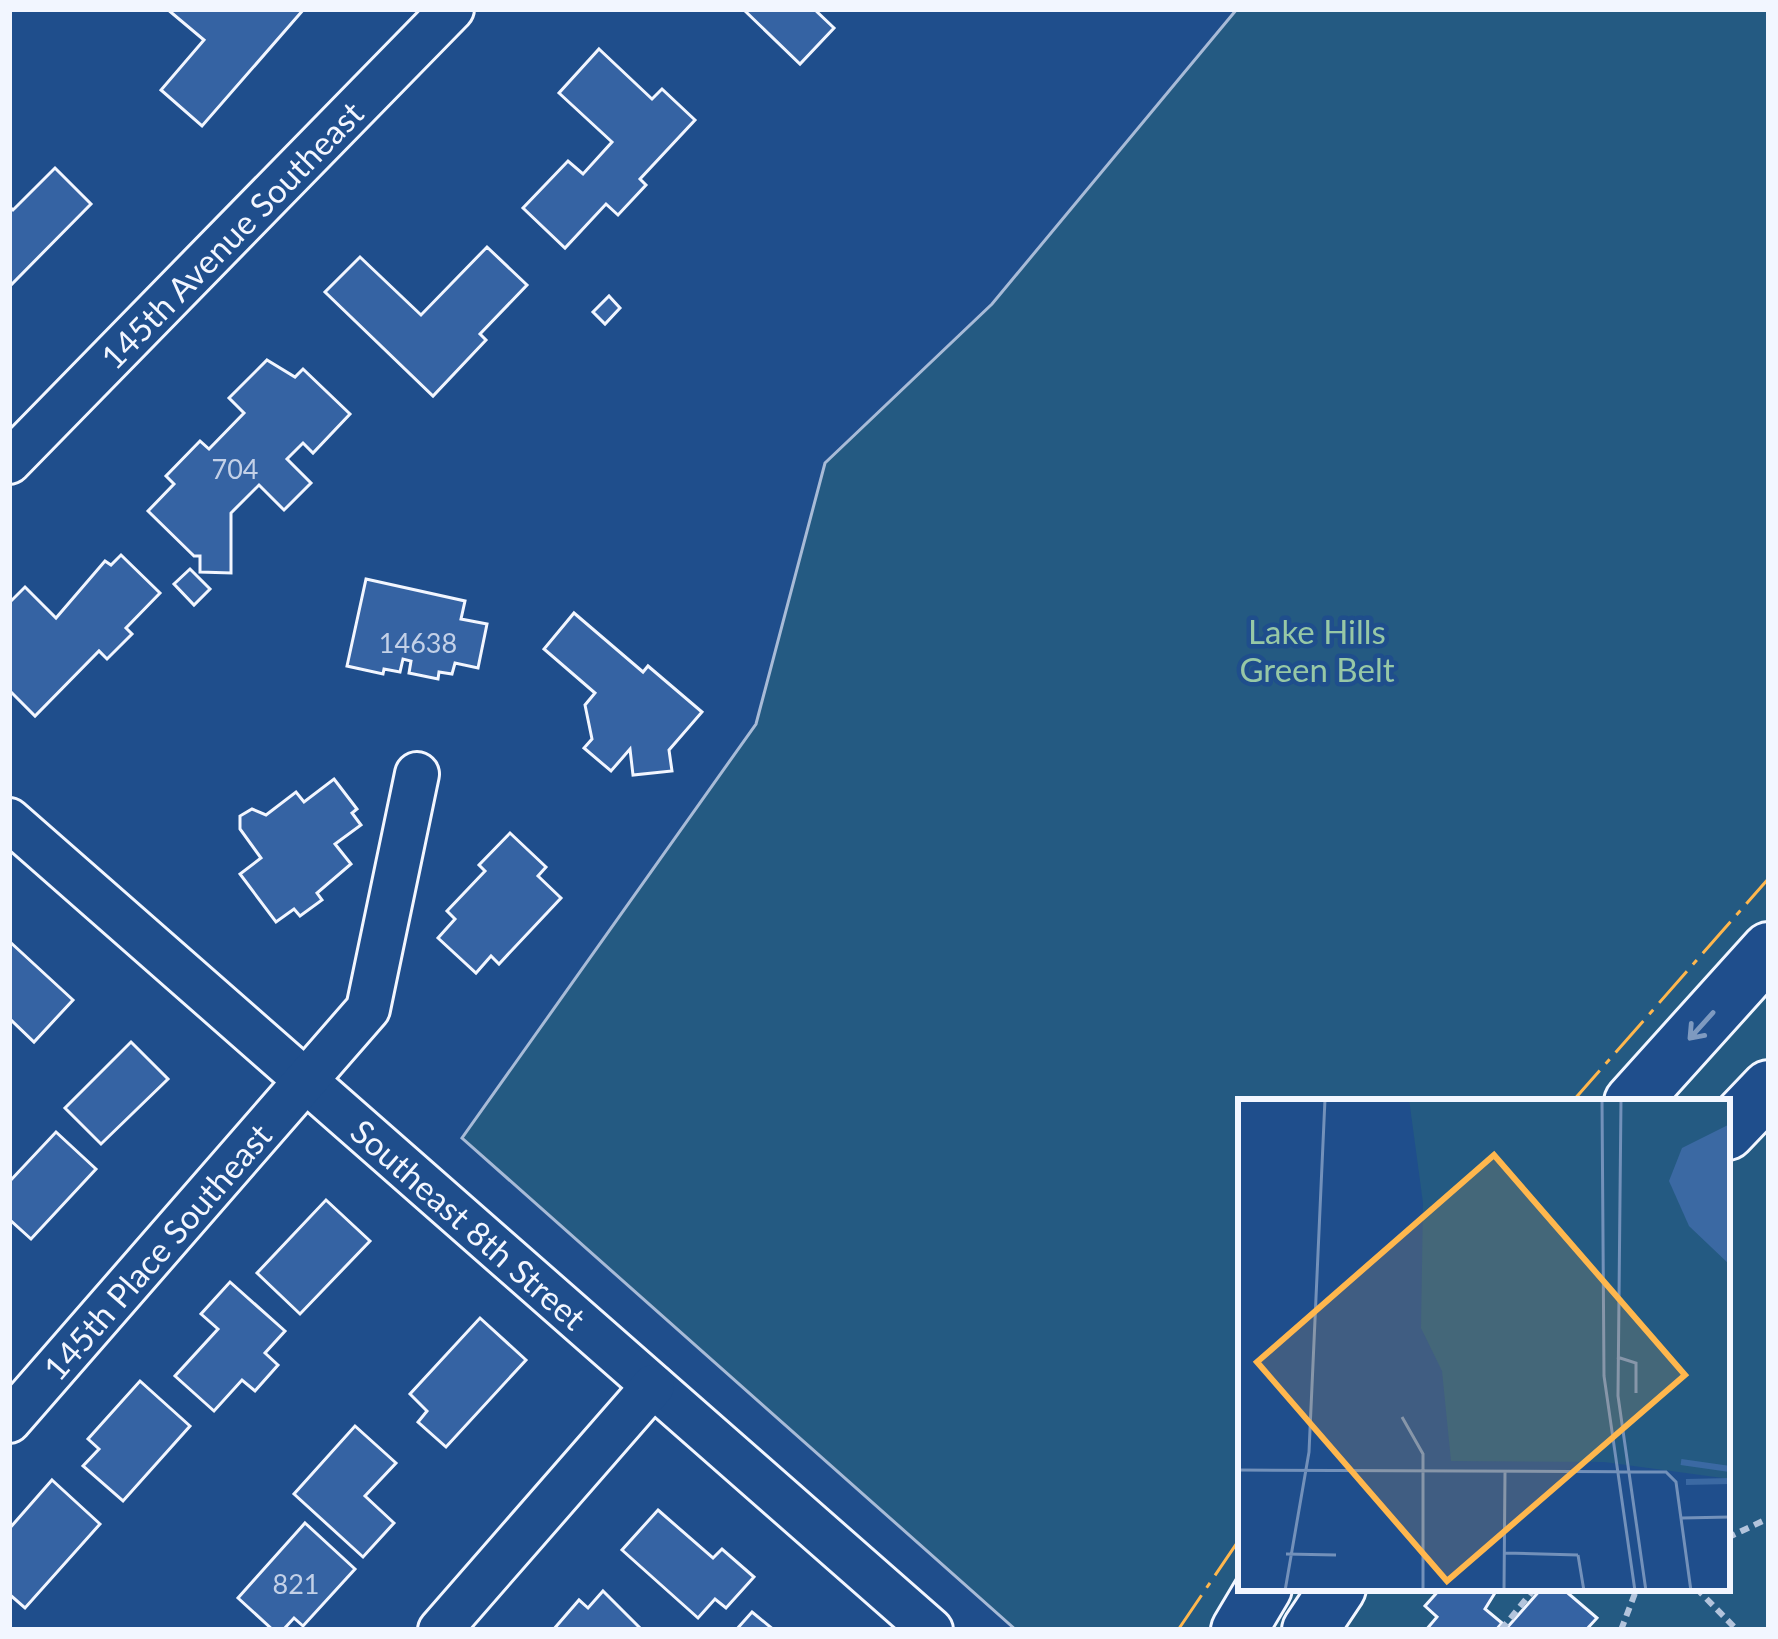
<svg xmlns="http://www.w3.org/2000/svg" width="1778" height="1639" font-family="Lato,sans-serif">
<rect width="100%" height="100%" fill="#1f4e8c"/>
<path fill="#245a82" stroke="#a8bbd7" stroke-width="3" fill-rule="evenodd" d="M1237,9H1769V1630H1016L462,1138L756,724L825,463L992,304ZM1241,1102H1727V1588H1241Z"/>
<g fill="#3563a3" stroke="#f2f6ff" stroke-width="3">
<path d="M167,9H304L202,126L161,90L204,40Z"/>
<path d="M743,9H814L834,28L800,64Z"/>
<path d="M599,49L652,99L662,89L695,120L640,179L646,185L618,215L606,204L565,248L523,208L568,161L583,174L612,142L559,93Z"/>
<path d="M55,168L91,204L9,287V206L13,210Z"/>
<path d="M487,247L527,285L480,334L486,340L433,396L325,292L360,257L421,315Z"/>
<path d="M609,296L620,308L605,324L593,312Z"/>
<path d="M267,360L295,377L303,369L350,414L313,453L303,443L287,459L311,483L284,510L259,485L231,513V573L200,572V556H194L148,511L174,484L166,476L200,441L209,449L244,413L229,398Z"/>
<path d="M121,555L160,593L126,628L132,634L107,659L99,651L35,716L9,690V603L25,587L56,618L105,561L111,565Z"/>
<path d="M190,569L210,589L194,605L174,584Z"/>
<path d="M366,579L465,601L461,619L487,624L478,668L455,663L452,674L439,672L438,679L409,673L411,661L403,659L400,672L384,669L383,674L347,666Z"/>
<path d="M574,613L643,672L648,666L702,712L669,750L672,771L633,775L630,749L611,771L584,748L592,739L585,705L595,693L544,649Z"/>
<path d="M334,779L357,809L352,813L361,825L335,844L351,864L317,893L322,900L300,916L294,909L276,922L240,874L261,858L240,829V816L252,809L266,815L296,792L304,802Z"/>
<path d="M510,833L546,867L538,876L561,898L499,964L491,956L476,973L438,938L455,919L447,911L485,871L479,865Z"/>
<path d="M9,941L73,1000L34,1042L9,1018Z"/>
<path d="M131,1042L168,1079L101,1144L65,1108Z"/>
<path d="M56,1132L96,1169L31,1239L9,1219V1182Z"/>
<path d="M326,1200L370,1241L300,1314L257,1273Z"/>
<path d="M230,1282L285,1331L265,1353L278,1365L255,1391L242,1380L214,1411L175,1376L218,1329L201,1314Z"/>
<path d="M480,1318L526,1360L446,1447L418,1422L427,1411L410,1394Z"/>
<path d="M140,1381L190,1426L123,1501L83,1466L99,1449L88,1439Z"/>
<path d="M355,1426L396,1463L365,1496L394,1523L363,1557L294,1494Z"/>
<path d="M52,1480L100,1524L25,1608L9,1594V1529Z"/>
<path d="M658,1510L713,1558L722,1549L754,1577L726,1608L715,1599L698,1618L622,1550Z"/>
<path d="M305,1523L355,1569L303,1626L294,1618L283,1630H273L238,1598Z"/>
<path d="M1441,1588H1498L1485,1609L1502,1623L1496,1630H1426L1437,1617L1425,1606Z"/>
<path d="M1542,1588H1562L1597,1618L1586,1630H1505Z"/>
<path d="M603,1591L642,1630H553L579,1600L588,1608Z"/>
<path d="M752,1612L774,1630H736Z"/>
</g>
<g fill="none" stroke-linecap="round" stroke-linejoin="round">
<defs>
<g id="minor">
<path id="s1" d="M9,462L452,9"/>
<path id="s2" d="M9,820L931,1630"/>
<path id="s3" d="M9,1421L368,1009L417,774"/>
<path d="M440,1630L653,1386"/>
</g>
<g id="major">
<path d="M1632,1102L1769,950"/>
<path d="M1727,1132L1769,1088"/>
<path d="M1239,1630L1264,1588"/>
<path d="M1310,1630L1338,1588"/>
</g>
</defs>
<use href="#minor" stroke="#f2f6ff" stroke-width="48"/>
<use href="#major" stroke="#f2f6ff" stroke-width="60"/>
<g stroke="#b3c4dc" stroke-width="6" stroke-dasharray="9 6" stroke-linecap="butt">
<path d="M1727,1538L1769,1518"/>
<path d="M1696,1588L1737,1630"/>
<path d="M1501,1630L1535,1588"/>
<path d="M1621,1630L1637,1588"/>
</g>
<use href="#minor" stroke="#1f4e8c" stroke-width="42"/>
<use href="#major" stroke="#1f4e8c" stroke-width="54"/>
<g stroke="#ffb74d" stroke-width="3" stroke-dasharray="42 9 6 9" stroke-linecap="butt">
<path d="M1572,1102L1769,878"/>
<path d="M1178,1630L1241,1537"/>
</g>
</g>
<defs><path id="oneway-shaft" d="M-6 0H5M1.5-3L5.5 0L1.5 3" fill="none" stroke-width="1.6" stroke-linecap="round" stroke-linejoin="round" transform="scale(3)"/></defs>
<use stroke="#7e9ac0" href="#oneway-shaft" transform="translate(1701 1026) rotate(132)"/>
<g text-anchor="middle" dominant-baseline="central" stroke-width="9" stroke-linejoin="round" paint-order="stroke">
<g font-size="27" fill="#c3d1e8">
<text x="235" y="468">704</text>
<text x="418" y="642">14638</text>
<text x="296" y="1583">821</text>
</g>
<g font-size="33" fill="#f2f6ff" stroke="#1f4e8c">
<text stroke="none"><textPath href="#s1" startOffset="318">145th Avenue Southeast</textPath></text>
<text stroke="none"><textPath href="#s2" startOffset="612">Southeast 8th Street</textPath></text>
<text stroke="none"><textPath href="#s3" startOffset="225">145th Place Southeast</textPath></text>
</g>
<g font-size="33" fill="#97c8a6" stroke="#1f4e8c">
<text x="1317" y="631">Lake Hills<tspan x="1317" dy="38">Green Belt</tspan></text>
</g>
</g>
<g transform="translate(1238 1099)">
<rect width="492" height="492" fill="#1f4e8c"/>
<path d="M171,0H492V380L366,363L213,362L204,272L183,229L185,104Z" fill="#245a82"/>
<path d="M492,25V166L451,127L431,82L444,49Z" fill="#3b69a3"/>
<path fill="none" stroke="#3b69a3" stroke-width="6" d="M443,363L492,370M448,383L492,382"/>
<path fill="none" stroke="#7391ba" stroke-width="3" d="M364,0L366,277L397,492M383,0L380,297L408,492M379,258L398,264V294M164,318L185,355V492M0,371L428,373L438,383L453,492M444,419L492,418M267,454L340,456M48,455L98,456M340,456L346,492M47,492L71,353L87,0M266,492L267,373"/>
<path fill="#ffb74d" fill-opacity="0.15" stroke="#ffb74d" stroke-width="6" d="M256,56L447,276L209,482L19,263Z"/>
<rect width="492" height="492" fill="none" stroke="#f2f6ff" stroke-width="6"/>
</g>
<rect width="1778" height="1639" fill="none" stroke="#f2f6ff" stroke-width="24"/>
</svg>
